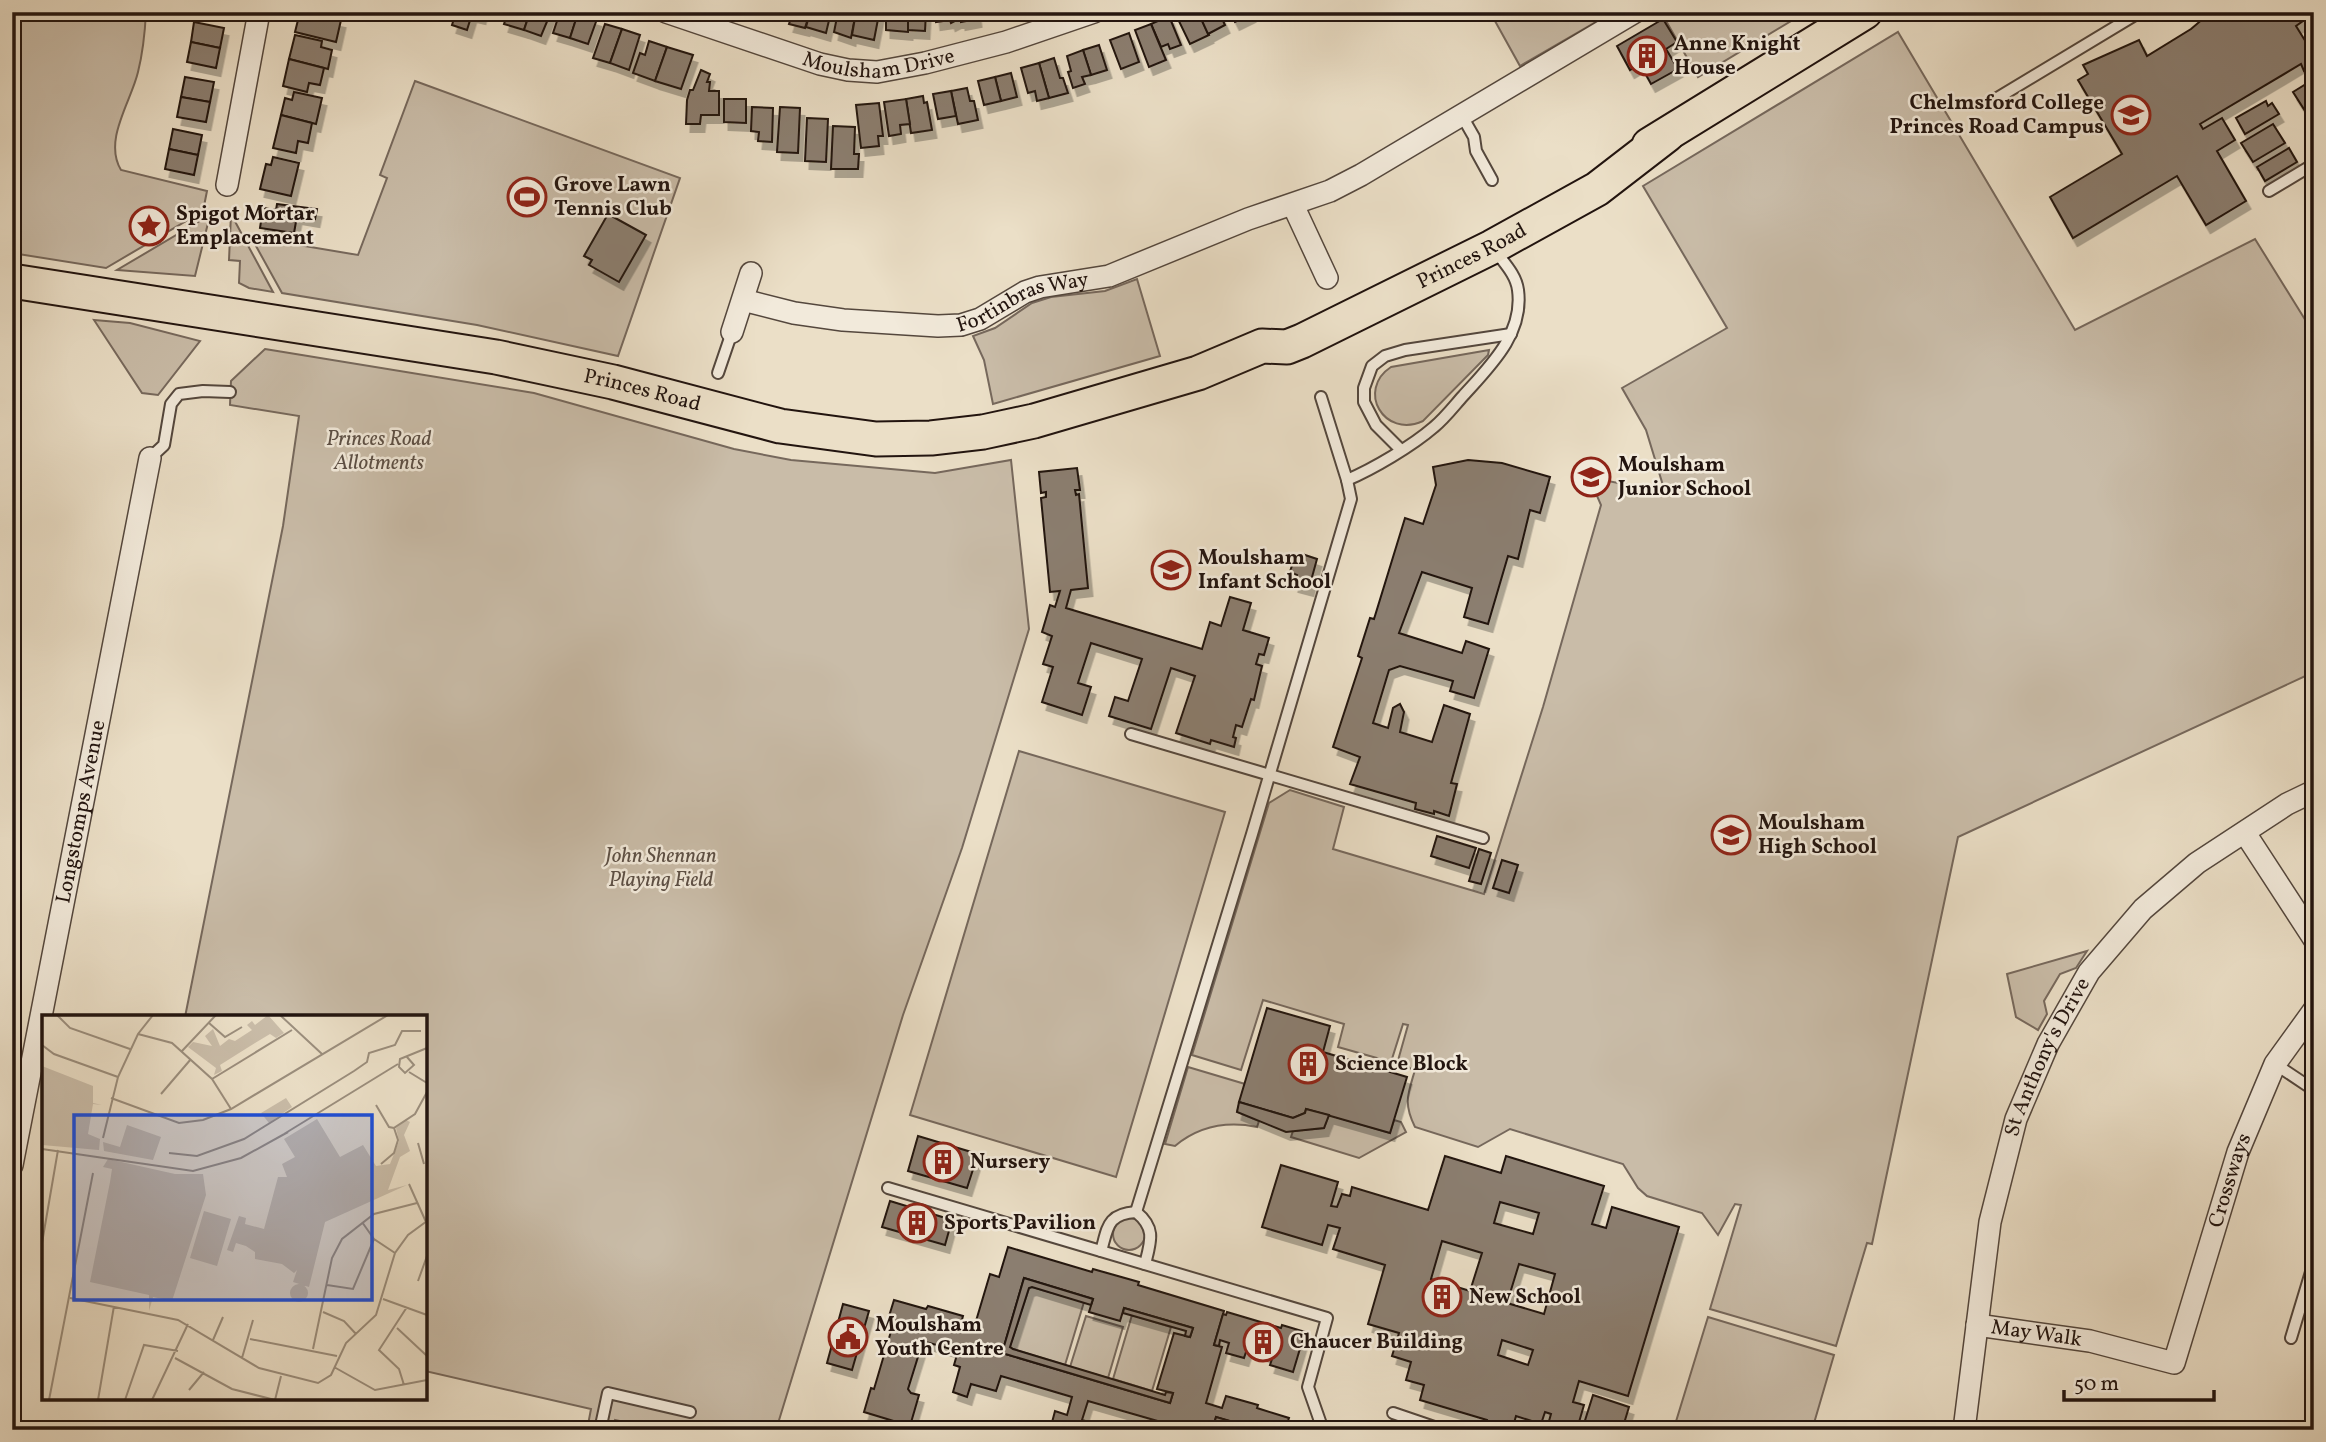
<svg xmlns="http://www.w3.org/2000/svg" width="2326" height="1442" font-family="Vollkorn,serif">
<defs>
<filter id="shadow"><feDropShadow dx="4.5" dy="8" stdDeviation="0" flood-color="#0004"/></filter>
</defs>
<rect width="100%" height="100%" fill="#ebdfc7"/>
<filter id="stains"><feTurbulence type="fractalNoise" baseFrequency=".00286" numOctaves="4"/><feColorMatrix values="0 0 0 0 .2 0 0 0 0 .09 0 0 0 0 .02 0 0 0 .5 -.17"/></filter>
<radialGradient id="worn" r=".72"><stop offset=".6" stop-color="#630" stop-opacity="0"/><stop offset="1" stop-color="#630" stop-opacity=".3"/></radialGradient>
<g fill="#c9bca8" stroke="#76685c" stroke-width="2">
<path d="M12,12H146C145,32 143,52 138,72C131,102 103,140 121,170L207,191L203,211L106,268L12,253Z"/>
<path d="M1490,12H1613L1520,66Z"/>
<path d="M1661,12H1806L1698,77Z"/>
<path d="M1898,32L2075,330L2255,239L2314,334V672L1958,837L1872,1244L1867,1243L1836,1346L1710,1309L1741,1205L1735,1204L1718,1235L1702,1213L1647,1196L1638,1188L1623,1164L1510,1129L1478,1147L1415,1127C1403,1103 1408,1094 1415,1070L1397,1064L1408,1025L1403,1024L1391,1062L1338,1047L1344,1024L1263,1000L1241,1070L1192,1055L1269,803L1290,790L1344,807L1333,849L1484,894L1543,707L1601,505L1594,489L1608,481L1665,492L1646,430L1622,388L1727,328L1643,186Z"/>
<path d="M415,81L680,178L618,356L477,325L282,293L251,237L358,255L387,178L380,175Z"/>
<path d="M231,214L273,292L249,288L239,283L240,261L229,260Z"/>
<path d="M210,215L195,276L117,270Z"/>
<path d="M1137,279L1160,356L993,404L984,360L973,336L995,328L1032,303L1051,297L1105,291Z"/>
<path d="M94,320L130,323L200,341L158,395L142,393Z"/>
<path d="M265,349L534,393L734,449L791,460L935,473L1011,460L1029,629L962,848L903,1015L776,1430H659L615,1420L612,1430H587L591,1409L425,1371V1017H185L283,526L299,416L230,405L231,381Z"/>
<path d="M1489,350L1488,355L1423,421C1384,439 1356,390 1391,367Z"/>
<path d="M1019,751L1225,812L1116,1177L910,1115Z"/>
<path d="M2087,951L2076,968L2060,974L2044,1001L2047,1014L2038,1030L2016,1017L2007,974Z"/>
<path d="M1188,1067L1245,1084L1237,1112L1259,1121L1257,1127C1227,1121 1199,1126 1175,1146L1165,1144Z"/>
<path d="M1329,1115L1390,1133L1394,1120L1401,1122L1406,1132L1359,1158L1291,1137L1293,1131L1324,1128Z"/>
<circle cx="1129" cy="1234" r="16"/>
<path d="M1032,1287L1084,1302L1065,1365L1013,1349L1010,1347L1029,1288Z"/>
<path d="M1132,1315L1171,1327L1152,1391L1113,1379Z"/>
<path d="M1086,1316L1123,1327L1108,1378L1070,1367Z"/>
<path d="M1708,1317L1834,1355L1812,1430L1674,1428Z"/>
</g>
<g fill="#8b7e6f" stroke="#22140f" stroke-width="2" fill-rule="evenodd" filter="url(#shadow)">
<path d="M300,12L341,20L336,42L295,32Z"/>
<path d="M456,12H482L481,16L472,14L467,30L452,25Z"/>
<path d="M508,12H530L524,30L504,24Z"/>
<path d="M530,12H551L541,36L524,30Z"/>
<path d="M560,12L578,13L570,38L553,33Z"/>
<path d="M793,12H810L805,28L789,24Z"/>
<path d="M810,12H831L826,33L806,27Z"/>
<path d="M838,12H856L851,38L834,32Z"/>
<path d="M856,12H876L879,14L874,40L852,35Z"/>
<path d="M886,12H908V32L886,30Z"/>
<path d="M908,12H926L925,31L908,30Z"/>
<path d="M935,12H957V20L951,23L950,20L936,22Z"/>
<path d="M957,12H976L977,19L961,22V20H957Z"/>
<path d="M1198,12L1209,35L1190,44L1175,13Z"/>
<path d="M1198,12H1219L1225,25L1208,34Z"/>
<path d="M1230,12H1250L1251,14L1235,22Z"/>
<path d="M2211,12H2297L2303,21L2296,26L2314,55V65L2304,71L2301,64L2200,124L2203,129L2222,118L2235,140L2217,151L2246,201L2206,225L2177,176L2073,238L2050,197L2122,154L2078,80L2088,74L2083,65L2139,40L2147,56L2191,29Z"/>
<path d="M578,13L597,19L588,44L570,38Z"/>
<path d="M1169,16L1181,45L1170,49L1168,44L1161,47L1151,24Z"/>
<path d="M1663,19L1677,42L1666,49L1678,69L1651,84L1640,64L1630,70L1617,46Z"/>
<path d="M194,22L224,28L220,48L191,42Z"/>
<path d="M605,24L622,29L610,63L593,58Z"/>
<path d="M1151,24L1166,60L1149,67L1135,30Z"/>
<path d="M622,29L640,35L629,70L610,63Z"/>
<path d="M1129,33L1139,62L1121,69L1110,40Z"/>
<path d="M295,35L322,41L321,47L332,50L328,69L289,59Z"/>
<path d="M649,41L667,47L655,81L633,73L640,53L645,55Z"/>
<path d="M191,42L220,48L216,68L187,62Z"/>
<path d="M1099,45L1107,70L1091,75L1083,50Z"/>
<path d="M667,47L693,55L681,89L655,81Z"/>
<path d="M1083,50L1091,75L1082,77L1085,84L1073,88L1068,72L1071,71L1067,56Z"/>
<path d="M1054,58L1060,78H1063L1068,93L1049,98L1039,63Z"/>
<path d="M289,59L324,68L320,85L309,83L307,92L283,86Z"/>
<path d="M1039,63L1049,98L1037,101L1035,91L1028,93L1021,68Z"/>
<path d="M701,70L710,74L707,82H710L709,91H719V115H701L700,124H686L687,100L690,90H693Z"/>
<path d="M1011,73L1017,97L1001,101L995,77Z"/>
<path d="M185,77L214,82L210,102L181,97Z"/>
<path d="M995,77L1001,101L984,105L978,81Z"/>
<path d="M2314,79V125L2293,92Z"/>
<path d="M967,88L970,101H974L978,120L958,124L951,91Z"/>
<path d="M951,91L956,116L938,119L933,94Z"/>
<path d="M294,92L322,98L316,124L281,115L285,98L292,100Z"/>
<path d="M923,96L924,103L927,102L932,130L911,133L906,99Z"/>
<path d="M181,97L210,102L206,122L177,117Z"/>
<path d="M724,99H746V123L724,122Z"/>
<path d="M906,99L910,124L900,125L901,134L889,136L884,102Z"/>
<path d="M2266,101L2268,106L2272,103L2279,114L2245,134L2236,118Z"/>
<path d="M879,103L883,136H878L879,146L861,148L856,105Z"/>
<path d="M752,107L773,108L772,142L758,141L759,132L751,131Z"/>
<path d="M780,107L800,108L798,153L777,152Z"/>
<path d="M281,115L312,123L308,143L298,141L296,153L273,148Z"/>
<path d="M807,118L828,119L826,162L805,161Z"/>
<path d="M2273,124L2285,143L2253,162L2241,143Z"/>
<path d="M833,126L855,127L854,154H859L858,169H831Z"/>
<path d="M173,129L202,135L198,155L169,149Z"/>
<path d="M2289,148L2297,162L2265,181L2257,167Z"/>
<path d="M169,149L198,155L194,175L165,169Z"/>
<path d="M273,157L299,163L291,196L260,189L266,164L271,165Z"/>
<path d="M277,204L317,209L315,219L297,216L294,233L260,228L263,208L276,210Z"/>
<path d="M608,214L646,235L619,282L589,265L592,260L584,256Z"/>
<path d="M1468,460L1502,463L1550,477L1540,513L1530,510L1518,559L1508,556L1488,624L1464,617L1472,588L1422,572L1399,633L1462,653L1466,641L1489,649L1474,698L1450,691L1453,681L1400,666L1389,670L1373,723L1388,728L1393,708L1400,704L1404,712L1400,732L1432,742L1444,705L1470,714L1451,783L1457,784L1449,816L1434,811V814L1415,809L1416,803L1350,784L1360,757L1333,747L1362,658L1358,656L1370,618L1374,619L1405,518L1423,524L1436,485L1433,467Z"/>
<path d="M1077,468L1080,490H1075L1076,495L1079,494L1088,588L1071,590L1066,608L1202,649L1210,622L1221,626L1230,597L1251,603L1243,630L1269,638L1264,655L1259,654L1256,664L1262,666L1254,700L1251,699L1242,727L1236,725L1233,737L1236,738L1234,747L1211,740L1210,744L1176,733L1195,676L1171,668L1151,729L1109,716L1115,697L1128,701L1142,659L1091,643L1078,683L1091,687L1082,715L1042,702L1053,667L1043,664L1052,636L1042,632L1050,605L1055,607L1060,591L1050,592L1041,498L1046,497V492L1041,493L1039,472Z"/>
<path d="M1302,554L1317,559L1309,588L1294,584L1297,575L1290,572L1293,562L1300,564Z"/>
<path d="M1437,836L1476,848L1469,868L1431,856Z"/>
<path d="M1479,849L1491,853L1481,884L1469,881Z"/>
<path d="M1502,860L1518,865L1509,893L1493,888Z"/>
<path d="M1267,1008L1330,1026L1323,1052L1407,1077L1390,1133L1306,1109L1305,1113L1293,1118L1239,1102Z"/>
<path d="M1239,1102L1293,1118L1305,1113L1306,1109L1329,1115L1324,1128L1286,1132L1237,1112Z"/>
<path d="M918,1136L978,1154L967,1188L908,1171Z"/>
<path d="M1445,1156L1501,1173L1506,1156L1604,1186L1592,1224L1606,1228L1612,1207L1679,1227L1628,1396L1579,1381L1573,1402L1584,1405L1577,1429L1549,1421L1551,1414L1545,1412L1541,1424L1516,1416L1512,1430H1485L1487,1420L1420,1400L1424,1385L1406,1380L1411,1362L1392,1356L1399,1333L1368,1324L1385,1265L1333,1249L1340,1228L1328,1225L1322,1245L1262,1227L1281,1165L1338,1182L1331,1206L1337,1207L1342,1194L1350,1196L1352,1187L1428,1210ZM1500,1202L1539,1213L1533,1234L1494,1223ZM1442,1241L1482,1253L1470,1291L1431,1279ZM1519,1264L1555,1274L1544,1314L1507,1303ZM1502,1340L1533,1350L1528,1365L1498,1355Z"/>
<path d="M890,1201L952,1220L945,1245L882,1227Z"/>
<path d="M1008,1247L1092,1272L1093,1269L1139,1282L1138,1285L1224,1311L1214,1345L1222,1347L1206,1403L1222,1408L1226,1396L1258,1405L1257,1408L1289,1418L1285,1430H1258L1216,1417L1214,1424L1207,1422L1205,1430H1159L1161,1422L1088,1401L1082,1420L1095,1424L1093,1430H1050L1055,1411L1067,1415L1072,1397L1001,1376L996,1391L971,1384L967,1397L953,1392L960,1367L954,1365L958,1351L926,1342L922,1344L908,1389L911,1393L919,1395L910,1426L864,1412L871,1388L874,1389L892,1328L886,1326L894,1300L926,1309L928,1306L963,1316L960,1327L973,1331L990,1274L999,1277ZM1024,1278L1093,1299L1089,1312L1120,1321L1124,1308L1193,1328L1190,1337L1174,1333L1157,1389L1173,1393L1170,1403L1002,1353Z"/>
<path d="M1024,1278L1093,1299L1091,1305L1032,1287L1029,1288L1010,1347L1013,1349L1165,1395L1166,1392L1173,1393L1170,1403L1002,1353Z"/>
<path d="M843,1304L869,1311L852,1370L827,1363Z"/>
<path d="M1124,1308L1193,1328L1190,1337L1185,1336L1186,1331L1123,1313Z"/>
<path d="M1227,1312L1281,1328L1282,1325L1305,1332L1293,1372L1270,1365L1273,1356L1247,1349L1244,1358L1226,1353L1229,1343L1220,1340L1219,1346L1214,1345L1223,1314L1226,1315Z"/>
<path d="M1593,1395L1629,1407L1622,1430H1582Z"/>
<path d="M1216,1417L1258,1429V1430H1230L1214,1424Z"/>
</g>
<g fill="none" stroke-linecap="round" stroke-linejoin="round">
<defs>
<g id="service">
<path d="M2310,12L2314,19"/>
<path d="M1989,103L2140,12"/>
<path d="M1462,116L1474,137L1476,151L1492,180"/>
<path d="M2269,191L2314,164"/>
<path d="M718,373L732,332"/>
<path d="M1401,450L1376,425L1364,402V388L1372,366L1385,356L1405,350L1511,334"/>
<path d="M150,458L164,445L171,404L179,394L203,391L230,392"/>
<path d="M1347,480C1373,469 1412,446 1434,427C1445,418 1454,406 1463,396C1490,366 1524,334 1518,290C1516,274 1503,262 1494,249"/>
<path d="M1131,734L1483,838"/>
<path d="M2275,1064L2314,1090"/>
<path d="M888,1188L1327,1318L1308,1387L1322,1427L1326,1430"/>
<path d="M1136,1212L1252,834L1351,499L1347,480L1321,397"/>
<path d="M1101,1251C1108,1227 1107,1214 1136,1212C1156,1228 1151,1241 1145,1264"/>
<path d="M2291,1338L2314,1262"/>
<path d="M1393,1413L1443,1430"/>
<path d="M600,1430L608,1393L690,1412"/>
</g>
<g id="minor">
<path id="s1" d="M666,12L820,64L848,70L877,72L925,63L1006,42L1094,12"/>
<path d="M227,185L259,12"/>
<path d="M1293,205L1327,278"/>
<path id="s2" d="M743,300L794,313L843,320L938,326L961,325L980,319L1025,292L1040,287L1109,276L1248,219L1330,191L1361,175L1635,12"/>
<path d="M732,332L751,273"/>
<path d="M2245,833L2314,939"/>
<path id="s3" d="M12,1165L150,458"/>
<path id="s4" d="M1977,1325L2090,1341L2174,1363L2238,1152L2275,1064L2314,1010"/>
<path d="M12,1429L15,1430"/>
<path id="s5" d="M1964,1430L1990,1222L2016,1119L2048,1044L2089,972L2143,909L2197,863L2287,804L2314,791"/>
</g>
<g id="primary">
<path d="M1649,145L1865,12"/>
<path id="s6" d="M12,281L496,357L613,382L780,426L876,439L931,438L983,432L1034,421L1198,373L1262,346L1287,347L1302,341L1492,247L1597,189L1667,135"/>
</g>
</defs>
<use href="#service" stroke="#54473d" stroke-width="14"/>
<use href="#minor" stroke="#54473d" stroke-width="24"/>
<use href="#primary" stroke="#22140f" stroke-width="37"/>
<use href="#service" stroke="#f2eadb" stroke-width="10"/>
<use href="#minor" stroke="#f2eadb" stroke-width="21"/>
<use href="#primary" stroke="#ebdfc7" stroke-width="33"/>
</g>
<defs>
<symbol id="building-ring" viewBox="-11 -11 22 22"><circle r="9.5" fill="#f2eadb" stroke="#8f2418" stroke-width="1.5"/><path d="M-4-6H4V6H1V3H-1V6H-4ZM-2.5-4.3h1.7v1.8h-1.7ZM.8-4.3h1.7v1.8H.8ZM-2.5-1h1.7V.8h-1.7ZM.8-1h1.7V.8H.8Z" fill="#8f2418"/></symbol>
<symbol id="university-ring" viewBox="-11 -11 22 22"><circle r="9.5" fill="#f2eadb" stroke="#8f2418" stroke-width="1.5"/><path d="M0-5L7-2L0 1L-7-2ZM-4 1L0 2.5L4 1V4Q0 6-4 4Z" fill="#8f2418"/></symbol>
<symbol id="stadium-ring" viewBox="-11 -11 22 22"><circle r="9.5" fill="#f2eadb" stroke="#8f2418" stroke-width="1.5"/><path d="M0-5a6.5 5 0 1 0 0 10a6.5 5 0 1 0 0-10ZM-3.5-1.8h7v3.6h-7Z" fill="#8f2418"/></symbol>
<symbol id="sight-ring" viewBox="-11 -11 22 22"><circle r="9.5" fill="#f2eadb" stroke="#8f2418" stroke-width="1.5"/><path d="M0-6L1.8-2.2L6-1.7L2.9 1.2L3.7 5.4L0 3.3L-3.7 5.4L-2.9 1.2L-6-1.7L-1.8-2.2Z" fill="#8f2418"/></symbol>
<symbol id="school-ring" viewBox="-11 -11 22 22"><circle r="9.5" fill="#f2eadb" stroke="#8f2418" stroke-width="1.5"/><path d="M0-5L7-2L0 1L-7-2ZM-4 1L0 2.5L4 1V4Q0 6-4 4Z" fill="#8f2418"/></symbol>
<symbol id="civic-ring" viewBox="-11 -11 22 22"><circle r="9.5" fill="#f2eadb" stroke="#8f2418" stroke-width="1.5"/><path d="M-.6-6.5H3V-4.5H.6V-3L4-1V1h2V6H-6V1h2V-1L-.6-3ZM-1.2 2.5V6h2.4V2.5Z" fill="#8f2418"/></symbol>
</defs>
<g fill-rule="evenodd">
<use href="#building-ring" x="1625" y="34" width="44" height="44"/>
<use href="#university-ring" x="2109" y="93" width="44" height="44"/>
<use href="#stadium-ring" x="505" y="175" width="44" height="44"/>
<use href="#sight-ring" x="127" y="204" width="44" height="44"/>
<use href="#school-ring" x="1569" y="455" width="44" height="44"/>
<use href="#school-ring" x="1149" y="548" width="44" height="44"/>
<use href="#school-ring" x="1709" y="813" width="44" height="44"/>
<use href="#building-ring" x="1286" y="1042" width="44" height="44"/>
<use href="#building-ring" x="921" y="1140" width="44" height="44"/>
<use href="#building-ring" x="895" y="1201" width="44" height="44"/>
<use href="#building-ring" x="1420" y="1275" width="44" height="44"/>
<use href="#civic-ring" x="826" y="1315" width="44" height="44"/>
<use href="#building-ring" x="1241" y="1320" width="44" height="44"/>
</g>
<g text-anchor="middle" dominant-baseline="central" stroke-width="5" stroke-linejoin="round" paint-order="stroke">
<g font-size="21" font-weight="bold" fill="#22140f" stroke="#f2eadb" text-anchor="start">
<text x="1674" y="44">Anne Knight<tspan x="1674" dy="24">House</tspan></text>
<text x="2104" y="103" text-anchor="end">Chelmsford College<tspan x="2104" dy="24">Princes Road Campus</tspan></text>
<text x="554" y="185">Grove Lawn<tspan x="554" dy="24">Tennis Club</tspan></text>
<text x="176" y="214">Spigot Mortar<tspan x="176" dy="24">Emplacement</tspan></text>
<text x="1618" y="465">Moulsham<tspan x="1618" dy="24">Junior School</tspan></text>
<text x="1198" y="558">Moulsham<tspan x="1198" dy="24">Infant School</tspan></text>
<text x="1758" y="823">Moulsham<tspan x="1758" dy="24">High School</tspan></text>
<text x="1335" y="1064">Science Block</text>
<text x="970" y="1162">Nursery</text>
<text x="944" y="1223">Sports Pavilion</text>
<text x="1469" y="1297">New School</text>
<text x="875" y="1325">Moulsham<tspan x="875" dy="24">Youth Centre</tspan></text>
<text x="1290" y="1342">Chaucer Building</text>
</g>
<g font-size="21" fill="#22140f" stroke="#f2eadb">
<text stroke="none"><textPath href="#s1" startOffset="222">Moulsham Drive</textPath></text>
<text stroke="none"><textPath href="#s6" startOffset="1510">Princes Road</textPath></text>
<text stroke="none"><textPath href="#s2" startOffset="287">Fortinbras Way</textPath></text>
<text stroke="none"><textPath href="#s6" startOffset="640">Princes Road</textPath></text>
<text stroke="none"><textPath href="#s3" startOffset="360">Longstomps Avenue</textPath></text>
<text stroke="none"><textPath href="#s5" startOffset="385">St Anthony's Drive</textPath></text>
<text stroke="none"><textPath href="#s4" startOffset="392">Crossways</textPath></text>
<text stroke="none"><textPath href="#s4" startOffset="60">May Walk</textPath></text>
</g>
<g font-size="21" font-style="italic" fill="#5c4f45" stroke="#f2eadb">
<text x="379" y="439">Princes Road<tspan x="379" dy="24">Allotments</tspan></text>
<text x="661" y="856">John Shennan<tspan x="661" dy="24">Playing Field</tspan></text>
</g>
</g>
<g transform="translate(42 1015)">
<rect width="385" height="385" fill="#ebdfc7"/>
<path d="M226,0L242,18L234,23L228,19L213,28L178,50L180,56L172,60L174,53L146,32L151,27L170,31L163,21L171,14L178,31L187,24L193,26L210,15L205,10L210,6L213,10ZM0,51L51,71V88L60,90L51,89L46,119L58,124L57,135L0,130ZM244,83L250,92L227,108L219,98ZM275,104L298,142L321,130L334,151L348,149L357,126L354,113L364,105L368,107L362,120L368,136L358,142L346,175L365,170L283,207L267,272L251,267L255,255L252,258L240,249L213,244V237L204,231L194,228L191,237L185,235L197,201L204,203L203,209L222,214L236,162H245L240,149L253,142L242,124ZM85,110L119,122L111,145L62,136L61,127L78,132ZM66,144L133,159H161L164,180L130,286L111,282L107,296V280L48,267L68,167L70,154L61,152ZM162,196L189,204L175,251L148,243ZM248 278a9 9 0 1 1 18 0a9 9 0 1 1-18 0Z" fill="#c9bca8"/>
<path fill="none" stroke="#9b8e7d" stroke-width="2" d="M15,0L28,13L88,34M238,0L280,39M167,8L183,22L200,12M96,19L130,28L170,64L189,94M0,30L12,39L76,62M140,36L174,0M365,42L372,50L363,58L357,52L358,44L385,33M367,57L385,68M170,64L250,15M119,79L149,44M69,83L137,108L161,105L189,94L346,0M334,90L347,112L352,113M242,119L356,49M61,123L76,62L96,19L111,0M376,128L382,149M0,134L151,156L199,143L246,117M127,138L155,141L202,124L312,56L325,47L327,38L353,30L360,16H379M339,149L352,138L356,125L352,113L373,99L385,77M367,169L384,207M320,207L332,224L353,238M0,228L16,135M376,266L385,241M285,270L311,274L332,224M28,283L136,305L217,353L276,368L289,360L304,328L334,300L353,238L366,220L385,206M341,284L385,300M281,297L302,306L314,319M355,313L385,341M208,324L295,341M171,325L181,302M271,334L290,243L300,224L332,199L375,188M133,343L190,374L233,385M200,343L211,305M292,352L333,375L385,365M362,370L357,354L337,335L365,292M147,375L162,357M7,385L51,158M56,385L72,291M83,385L102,330L136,336M110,385L146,309M233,385L239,361"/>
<path fill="#1d4ed8" fill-opacity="0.15" stroke="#1d4ed8" stroke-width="3.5" d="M32,100H330V285H32Z"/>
<rect width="385" height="385" fill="none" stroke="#22140f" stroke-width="3.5"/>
</g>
<rect width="2326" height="1442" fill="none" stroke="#ebdfc7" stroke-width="42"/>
<rect x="14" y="14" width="2298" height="1414" fill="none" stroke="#22140f" stroke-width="3.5"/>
<rect x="21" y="21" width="2284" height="1400" fill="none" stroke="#22140f" stroke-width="2"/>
<path d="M2064 1390v10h150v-10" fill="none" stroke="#22140f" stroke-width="3.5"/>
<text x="2074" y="1390" font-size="21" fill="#22140f" stroke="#f2eadb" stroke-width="5" paint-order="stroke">50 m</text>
<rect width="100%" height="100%" filter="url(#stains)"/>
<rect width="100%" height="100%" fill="url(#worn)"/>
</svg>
